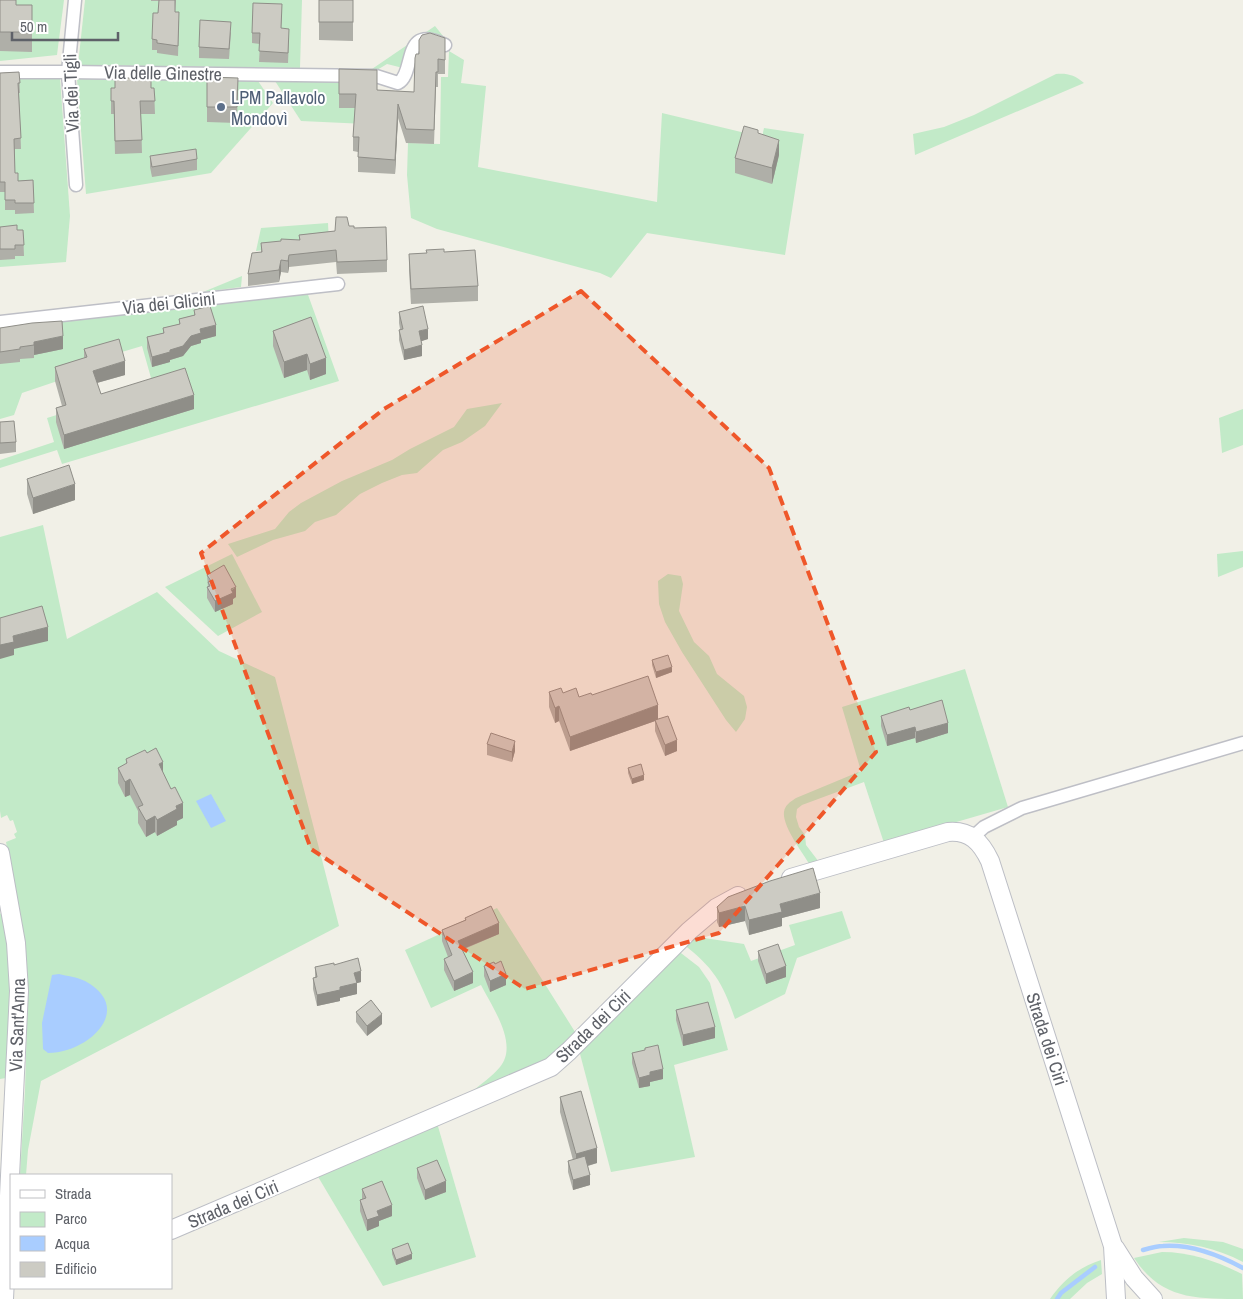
<svg xmlns="http://www.w3.org/2000/svg" width="1243" height="1299" font-family="'Archivo Narrow',sans-serif">
<rect width="100%" height="100%" fill="#f1f0e7"/>
<g fill="#c2eac8">
<path d="M0,0H64L57,55L0,61Z"/>
<path d="M85,0H302L300,68L78,65Z"/>
<path d="M435,26L447,41L433,35L403,68L387,64L377,70L372,69Z"/>
<path d="M449,51L464,60L461,83L486,86L478,167L657,202L662,113L762,137L764,128L804,134L785,255L647,233L611,278L600,273L437,229L411,218L407,175L408,143L440,144L441,77H448Z"/>
<path d="M1056,74C1067,73 1075,75 1084,83L915,155L913,134L944,127L974,115Z"/>
<path d="M60,78L70,216L66,262L0,267V79Z"/>
<path d="M77,79L258,81L273,103L211,173L86,194Z"/>
<path d="M275,81L339,82L367,109L366,124L301,121Z"/>
<path d="M328,223L329,243L256,251L261,228Z"/>
<path d="M242,276L241,287L203,292Z"/>
<path d="M307,292L339,381L62,464L57,450L0,468V460L54,442L47,418L153,385L142,346L85,363L87,371L22,393L14,415L0,419V328Z"/>
<path d="M502,403L485,426L462,442L443,450L417,473L402,475L382,483L360,494L336,515L315,522L305,531L273,540L237,557L228,544L275,529L289,512L301,503L342,481L392,460L410,449L454,427L467,409Z"/>
<path d="M1243,409V445L1222,453L1219,418Z"/>
<path d="M43,525L67,639L157,592L219,651L275,677L339,926L41,1081L28,1150L26,1175H20L25,1090L28,984L22,925L6,842L16,838L14,834L17,832L13,820L10,821L7,815L1,818L0,811V537Z"/>
<path d="M1243,551V567L1218,577L1217,554Z"/>
<path d="M232,554L262,612L218,636L165,587Z"/>
<path d="M668,574L681,576L683,584L679,611L694,642L709,656L717,674L744,696L747,707L745,719L736,732L726,720L682,652L665,622L659,604L658,581Z"/>
<path d="M965,669L1008,807L884,843L864,782L802,805L797,809L796,817L799,827L805,835L806,845L819,862L810,865C803,853 782,826 784,812C785,805 790,802 796,798L861,771L842,707Z"/>
<path d="M497,908L577,1035L545,1064L471,1093C480,1084 492,1077 500,1067C519,1044 492,1007 481,985L431,1008L405,950Z"/>
<path d="M842,911L851,938L797,958L785,994L735,1019C723,983 713,967 683,944L691,936L744,944L751,961L795,945L789,925Z"/>
<path d="M0,913C16,928 7,1051 6,1078L0,1079Z"/>
<path d="M677,950L699,967L710,983L728,1050L674,1065L695,1157L611,1172L579,1050Z"/>
<path d="M437,1123L476,1257L383,1286L317,1175Z"/>
<path d="M1184,1238L1223,1242L1243,1249V1262C1216,1248 1189,1242 1159,1242Z"/>
<path d="M1162,1252C1190,1252 1216,1261 1242,1274L1243,1299C1194,1299 1161,1299 1134,1258Z"/>
<path d="M1101,1260L1102,1274L1087,1283L1070,1299H1050C1063,1280 1079,1267 1101,1260Z"/>
</g>
<g fill="#a9cdff">
<path d="M211,794L226,821L211,828L196,801Z"/>
<path d="M59,974C67,976 77,977 85,981C136,1009 88,1053 48,1053L43,1049L42,1023L52,975Z"/>
</g>
<g fill="none" stroke-linecap="round" stroke-linejoin="round">
<g stroke="#a9cdff" stroke-width="4.5">
<path d="M1143,1250C1150,1248 1157,1246 1163,1246C1191,1244 1219,1255 1243,1268"/>
<path d="M1057,1299L1061,1293L1095,1267"/>
</g>
<defs>
<g id="street">
<path d="M75,0L68,72L76,185"/>
<path d="M0,72H68L376,76L398,83C416,74 401,22 445,45"/>
<path d="M0,322L338,284"/>
<path d="M973,837L984,827L1022,808L1243,743"/>
</g>
<g id="secondary">
<path d="M0,853L16,943L19,991L4,1299"/>
<path d="M791,878L948,832C970,830 981,842 990,861L1113,1246L1116,1299"/>
<path d="M171,1230L551,1067L569,1051L689,931L716,908L738,896"/>
<path d="M1115,1248L1134,1278L1153,1299"/>
</g>
</defs>
<use href="#street" stroke="#bebfc6" stroke-width="15"/>
<use href="#secondary" stroke="#bcbec5" stroke-width="20"/>
<use href="#street" stroke="#fff" stroke-width="12"/>
<use href="#secondary" stroke="#fff" stroke-width="18"/>
</g>
<g fill="#afafa8">
<path d="M0,0L16,5H32V52L0,51Z"/>
<path d="M151,0H176L175,12L179,22L178,56L157,53V50H152V39L158,13L159,1H151Z"/>
<path d="M319,0H353V41L319,40Z"/>
<path d="M282,15L281,28L289,39L288,63L259,62L260,44L252,43V33Z"/>
<path d="M231,32L229,59L199,58V47Z"/>
<path d="M445,38V74H438V87H436L434,144L406,143L398,118L395,174L358,172V152L353,151V137L355,108H339V69L377,90L414,92L419,54Z"/>
<path d="M19,72L20,93H19L21,149H15V173L18,181L33,180L34,213L15,214V210H5V192H0V73Z"/>
<path d="M207,77L238,78L237,123L207,122Z"/>
<path d="M111,88H154L155,114H141L142,153L115,154L114,114H111Z"/>
<path d="M779,155L772,184L735,173V158Z"/>
<path d="M150,156L197,159V170L152,177L150,167Z"/>
<path d="M349,226L354,228L387,260V272L337,274L336,262L289,267L288,273L281,272L279,282L248,286V274L261,252V243L299,240V235L335,231Z"/>
<path d="M0,227L17,230H23L24,256H15V259L0,260Z"/>
<path d="M409,254L478,286V301L411,304L409,270Z"/>
<path d="M194,310L216,336L201,340V343L191,346L183,356L170,360V362L152,367L147,348V337L163,333V328L179,324V319L194,315Z"/>
<path d="M399,312L428,339L421,341L422,356L404,360L399,340V330L400,329L399,323Z"/>
<path d="M311,317L326,374L310,380L307,370L284,378L273,346V331Z"/>
<path d="M0,328L63,349L34,355V358L20,359V362L0,364Z"/>
<path d="M84,349L125,375L97,383L101,394L194,409L64,449L56,422V408L62,406L55,381V367L84,358Z"/>
<path d="M0,422L16,442V452L0,454Z"/>
<path d="M27,479L75,500L33,514L27,494Z"/>
<path d="M207,575L236,597L233,599V604L215,612L207,598V587H208Z"/>
<path d="M652,660L672,672L656,678L652,665Z"/>
<path d="M549,692L563,693L579,697L592,695L658,719L677,751L665,756L655,731V721L570,751L559,721L555,723L549,707Z"/>
<path d="M910,710L948,733L916,743L915,738L887,746L881,726V716Z"/>
<path d="M487,744L515,751L512,762L487,755Z"/>
<path d="M147,753L163,773L183,818L177,821V825L157,836L155,832L146,837L138,823V811L130,795L125,797L118,783V768L126,764V759Z"/>
<path d="M628,768L644,780L632,784L628,773Z"/>
<path d="M717,907L820,908L782,918V926L749,935L745,921L719,927L717,922Z"/>
<path d="M465,918L499,934L462,950L473,983L454,991L444,970V959L448,957L442,941V930L465,920Z"/>
<path d="M758,951L786,977L766,984L758,961Z"/>
<path d="M334,965L361,982L357,983V994L340,998V1001L317,1006L313,989V978H315V967Z"/>
<path d="M484,966L506,985L490,992L484,976Z"/>
<path d="M676,1010L715,1038L683,1046L676,1020Z"/>
<path d="M356,1012L382,1024L367,1036L356,1022Z"/>
<path d="M632,1053L663,1079L650,1082V1086L639,1088L632,1063Z"/>
<path d="M560,1097L597,1163L588,1166L590,1185L573,1190L568,1172V1161L573,1160L560,1112Z"/>
<path d="M417,1168L446,1192L425,1200L417,1178Z"/>
<path d="M362,1189L392,1216L379,1221V1226L367,1231L360,1211V1200L362,1199Z"/>
<path d="M392,1249L412,1259L396,1265L392,1254Z"/>
</g>
<g fill="#8f8e88">
<path d="M398,104V118L395,174V160Z"/>
<path d="M779,140V155L772,184V168Z"/>
<path d="M289,255V267L288,273V261Z"/>
<path d="M281,260V272L279,282V270Z"/>
<path d="M216,325V336L201,340V343L191,346L183,356L170,360V362L152,367V357L170,350L200,329Z"/>
<path d="M428,329V339L419,342V331Z"/>
<path d="M63,336V349L34,355V342Z"/>
<path d="M422,345V356L404,360V350Z"/>
<path d="M307,354V370L284,378V362Z"/>
<path d="M326,358V374L310,380V364Z"/>
<path d="M125,361V375L93,384V371Z"/>
<path d="M194,395V409L64,449V435Z"/>
<path d="M75,484V500L33,514V498Z"/>
<path d="M236,587V597L233,599V604L215,612V601Z"/>
<path d="M48,627V641L14,649V655L0,659V645L13,636Z"/>
<path d="M672,667V672L656,678V672Z"/>
<path d="M658,705V720L570,751V737Z"/>
<path d="M559,706V721L555,723V708Z"/>
<path d="M948,723V733L916,743V732Z"/>
<path d="M915,727V738L887,746V735Z"/>
<path d="M677,740V751L665,756V745Z"/>
<path d="M515,741V751L512,762V752Z"/>
<path d="M163,762V778L159,764Z"/>
<path d="M644,775V780L632,784V779Z"/>
<path d="M130,779V795L125,797V782Z"/>
<path d="M183,803V818L177,821V825L157,836V820L176,806Z"/>
<path d="M155,816V832L146,837V821Z"/>
<path d="M820,893V908L782,918V926L749,935V920L780,904Z"/>
<path d="M745,906V921L719,927V913Z"/>
<path d="M499,923V934L458,951V941Z"/>
<path d="M786,966V977L766,984V974Z"/>
<path d="M361,971V982L354,984V973Z"/>
<path d="M473,972V983L454,991V981Z"/>
<path d="M506,974V985L490,992V981Z"/>
<path d="M357,983V994L340,998V1001L317,1006V995L340,987Z"/>
<path d="M382,1014V1024L367,1036V1026Z"/>
<path d="M715,1027V1038L683,1046V1035Z"/>
<path d="M663,1069V1079L650,1082V1086L639,1088V1078L650,1072Z"/>
<path d="M597,1148V1163L576,1169V1154Z"/>
<path d="M590,1175V1185L573,1190V1180Z"/>
<path d="M446,1181V1192L425,1200V1190Z"/>
<path d="M392,1205V1216L379,1221V1226L367,1231V1220L377,1211Z"/>
<path d="M412,1254V1259L396,1265V1260Z"/>
</g>
<g fill="#cccbc3" stroke="#8f8e88">
<path d="M0,0H16V5H32V32H0Z"/>
<path d="M159,0H175V12H179L178,46L157,43V40L152,39L153,13H158Z"/>
<rect x="319" y="0" width="34" height="22"/>
<path d="M253,3L282,4L281,28L289,29L288,53L259,51L260,33H252Z"/>
<path d="M200,20L231,22L229,49L199,47Z"/>
<path d="M430,33L445,38V60L438,59V72H436L434,130L406,129L398,104L395,160L358,157L359,137H353L356,94H339V69L375,70H377V90L414,92L415,58L416,54H419V40L422,35Z"/>
<path d="M19,72L20,83H18L21,138L14,139L15,173H18V181L33,180L34,203H15V200H5V182H0V73Z"/>
<path d="M207,77L238,78L237,107H207Z"/>
<path d="M115,78H151V88H154L155,101H140L142,140L115,141L114,101H111V88H115Z"/>
<path d="M744,126L758,130V133L779,140L772,168L735,158Z"/>
<path d="M196,149L197,159L152,167L150,156Z"/>
<path d="M336,217H347L349,226H354V228L386,227L387,260L337,262L336,250L289,255L288,261L281,260L279,270L248,274L252,253L262,252L261,243L281,241V239L300,240L299,235L335,231Z"/>
<path d="M17,225V230H23L24,245H15V249H0V227Z"/>
<path d="M444,249V252L475,250L478,286L411,289L409,254L427,253L426,250Z"/>
<path d="M210,306L216,325L200,329L201,333L191,336L183,346L170,350V352L152,357L147,337L164,333L163,328L180,324L179,319L195,315L194,310Z"/>
<path d="M423,306L428,329L419,331L422,345L404,350L399,330L403,329L399,312Z"/>
<path d="M311,317L326,358L310,364L307,354L284,362L273,331Z"/>
<path d="M62,321L63,336L34,342V345L20,347V349L0,352V328L32,323Z"/>
<path d="M119,339L125,361L93,371L101,394L185,368L194,395L64,435L56,408L66,405L55,367L87,357L84,349Z"/>
<path d="M14,421L16,442L0,443V422Z"/>
<path d="M69,465L75,484L33,498L27,479Z"/>
<path d="M224,565L236,587L231,589L233,593L215,601L207,587L210,586L208,582L211,581L207,575Z"/>
<path d="M42,606L48,627L13,636L14,642L0,645V618Z"/>
<path d="M668,655L672,667L656,672L652,660Z"/>
<path d="M648,676L658,705L570,737L559,706L555,708L549,692L561,688L563,693L576,688L579,697L591,693L592,695Z"/>
<path d="M942,700L948,723L916,732L915,727L887,735L881,716L909,707L910,710Z"/>
<path d="M668,716L677,740L665,745L655,720Z"/>
<path d="M491,733L515,741L512,752L487,744Z"/>
<path d="M156,748L163,762L159,764L171,789L175,787L183,803L176,806L177,809L157,820L155,816L146,821L138,807L143,805L130,779L125,782L118,768L127,763L126,759L145,750L147,753Z"/>
<path d="M641,764L644,775L632,779L628,768Z"/>
<path d="M813,868L820,893L780,904L782,912L749,920L745,906L719,913L717,907L728,897L770,881Z"/>
<path d="M491,906L499,923L458,941L473,972L454,981L444,959L452,955L442,930L466,920L465,918Z"/>
<path d="M778,944L786,966L766,974L758,951Z"/>
<path d="M358,958L361,971L354,973L357,983L340,987V990L317,995L313,978L317,977L315,967L334,963V965Z"/>
<path d="M501,961L506,974L490,981L484,966L494,962L495,964Z"/>
<path d="M371,1000L382,1014L367,1026L356,1012Z"/>
<path d="M708,1002L715,1027L683,1035L676,1010Z"/>
<path d="M658,1045L663,1069L650,1072V1075L639,1078L632,1053L645,1050V1048Z"/>
<path d="M581,1091L597,1148L576,1154L560,1097Z"/>
<path d="M585,1156L590,1175L573,1180L568,1161Z"/>
<path d="M437,1160L446,1181L425,1190L417,1168Z"/>
<path d="M382,1181L392,1205L377,1211L379,1216L367,1220L360,1200L366,1198L362,1189Z"/>
<path d="M408,1243L412,1254L396,1260L392,1249Z"/>
</g>
<path fill="#ef572a" fill-opacity="0.2" stroke="#ef572a" stroke-width="4" stroke-dasharray="10 6" stroke-linejoin="round" d="M581,291L769,468L876,752L719,933L525,989L311,849L201,553L384,409Z"/>
<circle fill="#5c6f8a" stroke="#fff" stroke-width="2" cx="221" cy="107" r="5"/>
<g text-anchor="middle" dominant-baseline="central" stroke-width="4" stroke-linejoin="round" paint-order="stroke">
<g font-size="18" fill="#5e6168" stroke="#fff">
<text transform="translate(163 73) rotate(1)">Via delle Ginestre</text>
<text transform="translate(71 93) rotate(-92)">Via dei Tigli</text>
<text transform="translate(169 303) rotate(-6)">Via dei Glicini</text>
<text transform="translate(17 1025) rotate(-88)">Via Sant'Anna</text>
<text transform="translate(593 1026) rotate(-44)">Strada dei Ciri</text>
<text transform="translate(1047 1039) rotate(72)">Strada dei Ciri</text>
<text transform="translate(233 1204) rotate(-23)">Strada dei Ciri</text>
</g>
<g font-size="18" fill="#4e5e75" stroke="#fff" text-anchor="start">
<text x="231" y="97">LPM Pallavolo<tspan x="231" dy="21">Mondovì</tspan></text>
</g>
</g>
<rect x="10" y="1174" width="162" height="115" fill="#ffffff" stroke="#bfc0c3"/>
<rect x="20" y="1190" width="25" height="8" fill="#ffffff" stroke="#bfc0c3"/>
<text x="55" y="1199" font-size="15" fill="#5e6168">Strada</text>
<rect x="20" y="1212" width="25" height="15" fill="#c2eac8" stroke="#bfc0c3"/>
<text x="55" y="1224" font-size="15" fill="#5e6168">Parco</text>
<rect x="20" y="1236" width="25" height="15" fill="#a9cdff" stroke="#bfc0c3"/>
<text x="55" y="1249" font-size="15" fill="#5e6168">Acqua</text>
<rect x="20" y="1262" width="25" height="15" fill="#cccbc3" stroke="#bfc0c3"/>
<text x="55" y="1274" font-size="15" fill="#5e6168">Edificio</text>
<path d="M12 32v8h106v-8" fill="none" stroke="#5e6168" stroke-width="2.5"/>
<text x="20" y="32" font-size="15" fill="#5e6168" stroke="#ffffff" stroke-width="4" paint-order="stroke">50 m</text>
</svg>
